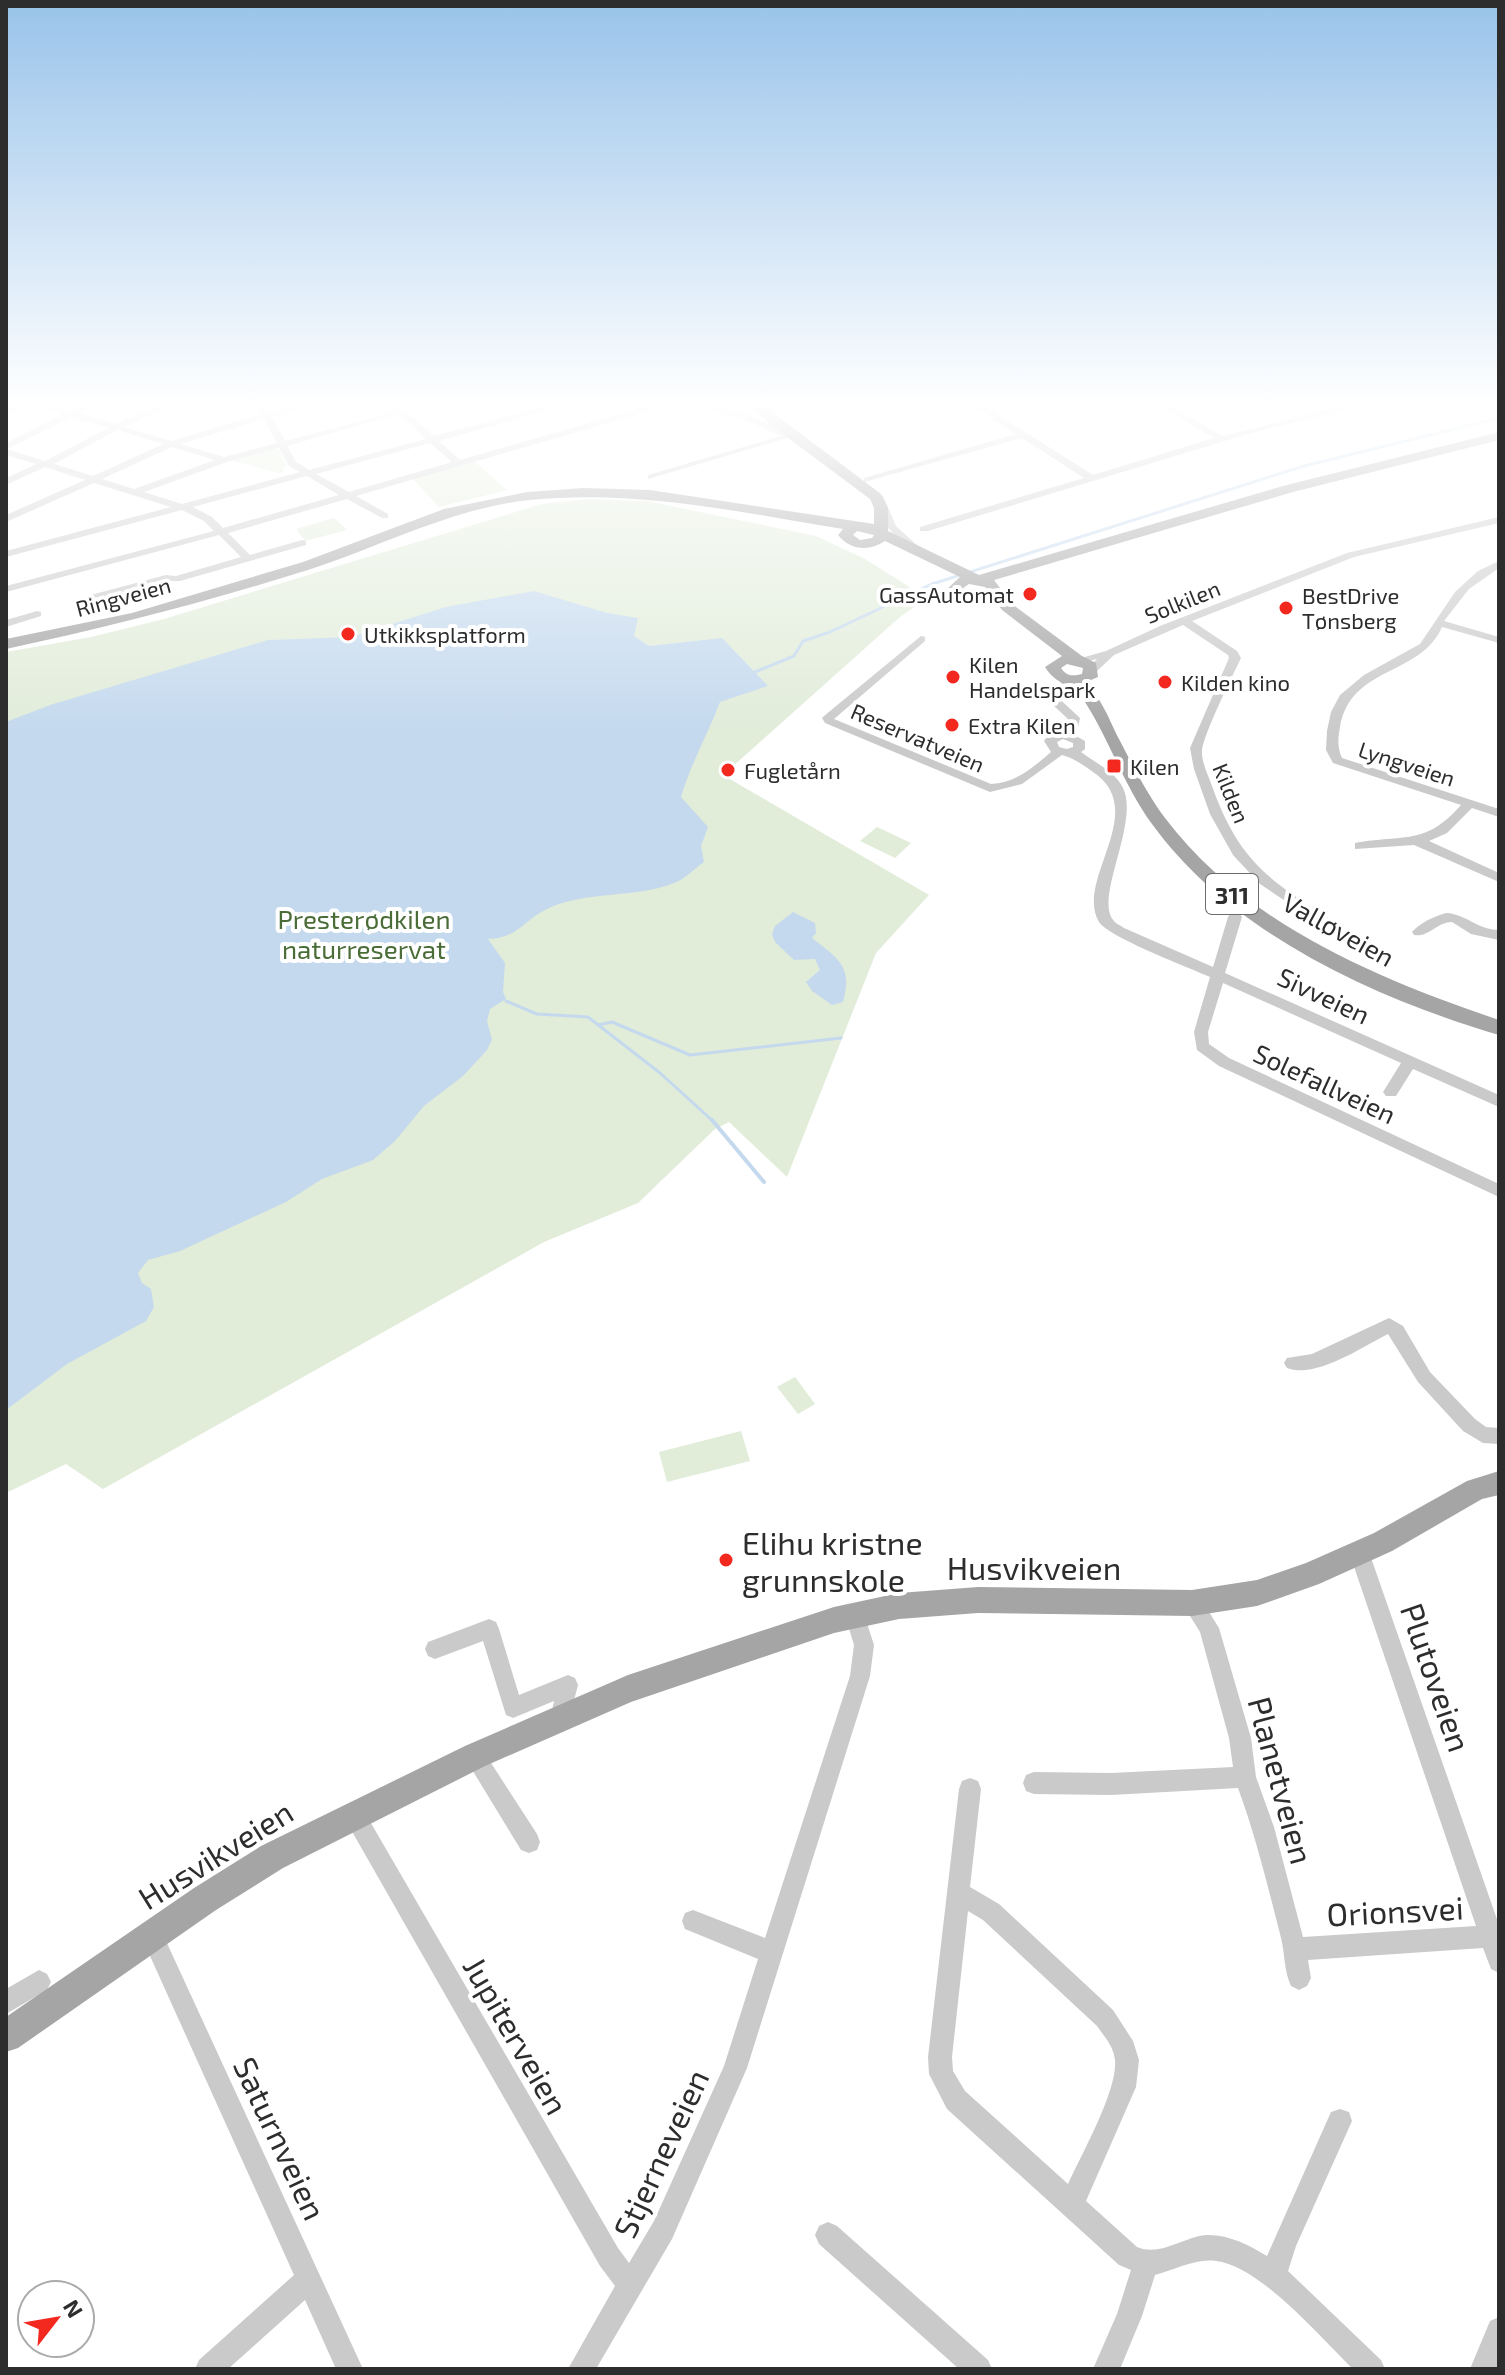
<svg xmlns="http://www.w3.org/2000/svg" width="1505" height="2375" font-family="'Exo 2',sans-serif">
<rect width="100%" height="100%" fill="#fff"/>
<g fill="#e1ecd9">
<path d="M273,448L279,450L287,466L282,468L284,472L278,473L230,460Z"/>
<path d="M473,460L507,490L439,507L412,478Z"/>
<path d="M588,499L647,501L816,536L865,559L927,598L900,617L723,775L929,895L876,953L787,1177L729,1122L715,1129L638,1203L544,1242L103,1489L66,1464L6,1493V652L91,637L164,619L542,504Z"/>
<path d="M334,518L347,530L305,541L296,529Z"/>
<path d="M877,827L911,843L895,858L860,841Z"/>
<path d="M795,1377L815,1404L798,1414L777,1387Z"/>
<path d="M741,1431L750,1461L667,1482L659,1452Z"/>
</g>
<g fill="#c4d9ee">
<path d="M534,591L607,613L638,618L634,636L649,646L722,638L768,686L720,702C708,734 691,763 681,797L708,827L701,846L704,862C695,868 685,879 674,883C634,899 586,890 547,909C525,919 517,939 488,939L505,963L503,992L506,999L490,1009L487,1021L492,1040L487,1050L463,1076L424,1106L395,1141L373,1160L322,1179L286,1202L180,1251L148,1260L138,1273L142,1283L151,1289L154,1307L146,1321L67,1364L6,1410V722L50,705L268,640L351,637L446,607Z"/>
<path d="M793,912L815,923L816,933L812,938C839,959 853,967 843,1002L832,1005L812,991L806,982L820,970L815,959L794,960L775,942L772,934L775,926Z"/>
</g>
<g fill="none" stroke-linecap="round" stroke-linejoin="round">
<g stroke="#c4d9ee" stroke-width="3">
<path d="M755,672L794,656L803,641L830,632L932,584L1304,466L1499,418"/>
<path d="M506,1001L537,1014L588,1017L660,1073L714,1122"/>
<path d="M598,1025L612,1022L690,1055L841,1038"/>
</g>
<path stroke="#c4d9ee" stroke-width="4" d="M712,1120L764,1182"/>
<g fill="#cacaca" fill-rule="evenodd">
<path d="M20,401H41L70,410L88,401H99L79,413L115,424L169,401H182L124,427L171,441L262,414L255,401H264L269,412L310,401H326L272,417L285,441L380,416L394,410L393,405L401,407L413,401H425L406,411L434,436L547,406L551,409L439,441L460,460L637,409L644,406L646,401L653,403L651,410L643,413L356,496L388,514V518H382L347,499L228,533L250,555L302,540L306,541V545L180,581H166L91,601L86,598L87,596L166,575L176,576L241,557L219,535L6,592V586L214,531L204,521L182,510L6,557V551L171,507L94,483L6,522V515L85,480L45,467L6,485V478L36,464L6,455V443L63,414L30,404L6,415V409ZM399,414L426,439L309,470L296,462L287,446ZM72,417L108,428L45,461L7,449ZM264,419L277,443L224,457L180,444ZM117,430L163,444L93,476L54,464ZM430,443L452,462L349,492L316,474ZM172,447L215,460L134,489L102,479ZM279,448L289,466L300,472L182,504L144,492L227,462ZM307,476L339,495L223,528L212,517L193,507Z"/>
<path d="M687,401L745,413L794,436L648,479V475L781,436L739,417L687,405Z"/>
<path d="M965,401H976L1093,475L1214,438L1152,401H1163L1223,436L1363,401H1380L1248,434L928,531H920V527L1084,478L1022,438L864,482V478L1016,434Z"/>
<path d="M877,496H883L896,526L920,548V552H912L887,527L875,498Z"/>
<path d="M1499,517V523L1354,557L1192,621L1237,651L1241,658C1232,677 1204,733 1202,750C1201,761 1208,775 1212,786C1237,856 1265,879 1328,917V923H1318L1260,884L1233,855L1210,814L1194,769L1190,748L1229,658L1228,655L1183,625L1114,655L1097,671L1087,669L1097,659L1080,663L1074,660L1106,651L1160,626L1347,553Z"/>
<path d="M1499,561V568L1469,589L1444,621L1499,637V643L1442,627C1420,677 1351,665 1340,727C1338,738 1337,747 1342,758L1499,809V817L1472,808L1447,833L1429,841L1499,873V882L1414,845L1355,849V843L1360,842C1407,835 1427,844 1461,805L1333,763L1326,750L1327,731L1331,712L1340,695L1364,675L1420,644L1455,592L1478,571Z"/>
<path d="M37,611L41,612V616L6,627V620Z"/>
<path d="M921,636L925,637V641L834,719L991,784C1015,783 1034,767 1051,752L1044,741L1046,738L1065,732L1068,719L1039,692L1040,685H1048L1051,691L1080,718L1076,736L1085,741V749L1081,752C1095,763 1115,771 1123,788C1140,823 1093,899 1114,921C1116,924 1120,925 1124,928L1213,967L1228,917L1230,914H1240L1242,917L1225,973L1499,1095V1107L1413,1069L1396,1096H1386L1383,1092L1401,1063L1223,983L1208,1032L1209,1044L1229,1058L1499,1184V1197L1219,1066L1197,1050L1194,1032L1210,977C1190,968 1108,937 1099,922C1074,880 1151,811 1093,772C1083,765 1074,758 1062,755L1022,784L990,792L825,723L822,718L824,716ZM1063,739L1073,743V747L1067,749L1059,747L1057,742Z"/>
<path d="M1446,913C1466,914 1478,930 1499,930V940L1471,934L1452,922C1437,922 1428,938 1414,935L1412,932C1421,922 1433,917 1446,913Z"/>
<path d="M1389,1318L1403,1326L1430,1372L1475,1419L1486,1427L1499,1428V1444L1483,1443L1463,1431L1418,1382L1388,1334C1362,1347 1316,1379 1287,1368L1284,1363L1287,1358L1312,1354Z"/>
<path d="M1359,1543L1366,1545L1369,1552L1499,1925V1973L1491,1969L1483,1948L1308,1960L1311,1978L1307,1986L1299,1990L1291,1986C1284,1971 1285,1954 1281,1938C1268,1887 1256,1837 1238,1788L1111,1795L1034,1794L1026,1791L1023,1783L1026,1775L1034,1772L1111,1773L1233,1767L1229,1738L1200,1632L1182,1603L1185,1596L1192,1593L1199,1596L1219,1628L1251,1738L1256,1777L1274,1827L1303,1937L1476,1926L1349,1552L1352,1545Z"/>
<path d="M855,1605L862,1608L874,1645L870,1676L747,2068L672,2239L596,2369H568L615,2286L600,2266L342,1814L345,1806L353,1803L361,1806L618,2248L629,2263L654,2221L724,2066L758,1959L685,1929L682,1921L685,1913L693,1910L765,1938L850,1676L854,1645L845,1615L848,1608Z"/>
<path d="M489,1619L496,1622L499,1629L519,1695L568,1675L575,1678L578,1685L568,1723L561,1726L554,1723L551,1716L554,1701L513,1718L506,1715L483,1641L435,1659L428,1656L425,1649L428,1642Z"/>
<path d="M475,1745L482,1749L537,1834L540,1842L537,1850L529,1853L521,1850L468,1763L464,1756L468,1749Z"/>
<path d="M970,1778L978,1781L981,1789L970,1887L999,1904L1113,2010L1133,2041L1139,2060L1136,2087L1086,2201L1137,2247C1160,2257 1183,2237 1206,2235C1228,2234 1249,2245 1267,2256L1331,2112L1340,2109L1349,2112L1352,2121L1296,2246L1288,2271L1381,2360L1385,2369H1353C1321,2338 1260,2266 1216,2261C1195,2258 1175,2270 1155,2275L1142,2316L1120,2369H1093L1117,2314L1131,2270L1119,2265L947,2109L929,2074L928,2057L959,1789L962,1781ZM968,1911L983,1920L1097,2026C1104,2036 1114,2047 1115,2060C1118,2090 1081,2155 1068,2184L965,2091L953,2071L952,2057Z"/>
<path d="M152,1925L160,1928L363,2369H336L305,2300L228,2369H195L199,2360L294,2275L141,1936L144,1928Z"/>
<path d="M39,1970L47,1974L51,1982L47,1990L6,2014V1989Z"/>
<path d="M828,2222L837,2226L988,2360L992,2369H959L819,2244L815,2235L819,2226Z"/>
<path d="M1499,2317V2363L1496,2369H1470L1490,2321Z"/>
</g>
<g fill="#a5a5a5" fill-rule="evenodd">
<path d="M558,401H742L743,403L737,407L564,405Z"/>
<path d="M778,401H857L851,405L768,409L881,494L888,508V531L979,575L1283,486L1499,432V440L1293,492L994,580L1012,604L1082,656L1096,663L1098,677L1084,683C1102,697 1109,720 1119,739C1133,766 1147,794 1165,818C1245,924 1378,979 1499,1020V1035C1374,998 1231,933 1152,824C1124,786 1110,741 1085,702C1074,686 1055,684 1045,667L1062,656L1002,610L993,598C976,605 960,603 948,588L960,577L885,541C869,552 850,550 838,535L843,529C739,512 636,489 530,500C453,508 384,545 311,569C210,601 109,627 6,649V639L132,613L303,562L444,509L527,492L584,488L650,490L874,524V508L870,499L768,423L754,408L757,403ZM857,531L874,535L872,538L860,540L853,535ZM969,584L985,587L987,589L972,593L963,588ZM1067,664L1083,668L1082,674C1073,676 1067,677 1061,668Z"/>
<path d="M1499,1471V1495L1482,1499L1392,1551L1319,1584L1257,1606L1192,1616L978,1613L899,1619L834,1633L631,1702L485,1766L283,1868L216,1910L18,2048L6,2052V2017L194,1888L261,1846L465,1746L628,1675L834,1607L899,1593L978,1587L1192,1590L1257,1580L1306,1563L1374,1533L1467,1481Z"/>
</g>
</g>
<linearGradient id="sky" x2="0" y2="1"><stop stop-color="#99c3ea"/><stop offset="0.55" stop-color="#fff"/><stop offset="1" stop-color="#fff" stop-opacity="0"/></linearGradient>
<rect width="1505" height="734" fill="url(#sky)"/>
<g fill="#f32920" stroke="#fff" stroke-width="3">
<circle cx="1030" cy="594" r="8"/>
<circle cx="1286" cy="608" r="8"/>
<circle cx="348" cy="634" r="8"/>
<circle cx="953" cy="677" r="8"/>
<circle cx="1165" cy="682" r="8"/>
<circle cx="952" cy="725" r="8"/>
<rect x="1106" y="758" width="16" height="16" rx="4"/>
<circle cx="728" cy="770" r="8"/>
<circle cx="726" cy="1560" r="8"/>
</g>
<g text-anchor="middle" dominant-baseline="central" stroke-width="8" stroke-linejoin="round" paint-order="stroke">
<g font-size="22" fill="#2d2d2d" stroke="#fff" text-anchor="start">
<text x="1014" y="594" text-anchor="end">GassAutomat</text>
<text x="1302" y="595">BestDrive<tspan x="1302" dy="25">Tønsberg</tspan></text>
<text x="364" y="634">Utkikksplatform</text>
<text x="969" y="664">Kilen<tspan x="969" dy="25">Handelspark</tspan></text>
<text x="1181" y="682">Kilden kino</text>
<text x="968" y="725">Extra Kilen</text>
<text x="1130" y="766">Kilen</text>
<text x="744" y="770">Fugletårn</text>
</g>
<g font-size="22" fill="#2d2d2d" stroke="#fff">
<text transform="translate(123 596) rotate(-15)">Ringveien</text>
<text transform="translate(1182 601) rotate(-22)">Solkilen</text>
<text transform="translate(918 737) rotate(23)">Reservatveien</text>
<text transform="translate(1407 763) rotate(18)">Lyngveien</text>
<text transform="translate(1232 793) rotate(68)">Kilden</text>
</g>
<rect fill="#fff" stroke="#6c6c6c" stroke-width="2" x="1206" y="874" width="52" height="40" rx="6"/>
<g font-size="24" font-weight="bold" fill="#2d2d2d">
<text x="1232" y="894">311</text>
</g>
<g font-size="26" fill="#4a6c37" stroke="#fff">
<text x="364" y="918">Presterødkilen<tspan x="364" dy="30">naturreservat</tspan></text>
</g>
<g font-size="26" fill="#2d2d2d" stroke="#fff">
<text transform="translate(1339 929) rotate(29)">Valløveien</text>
<text transform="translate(1324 995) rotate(25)">Sivveien</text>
<text transform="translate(1325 1083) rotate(25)">Solefallveien</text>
</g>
<g font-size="32" fill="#2d2d2d" stroke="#fff" text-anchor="start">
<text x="742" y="1542">Elihu kristne<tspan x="742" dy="37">grunnskole</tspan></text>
</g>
<g font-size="32" fill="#2d2d2d" stroke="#fff">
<text x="1034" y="1567">Husvikveien</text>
<text transform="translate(1437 1677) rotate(71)">Plutoveien</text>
<text transform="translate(1282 1780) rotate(75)">Planetveien</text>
<text transform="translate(215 1854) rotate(-32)">Husvikveien</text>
<text transform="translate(1395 1910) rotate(-3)">Orionsvei</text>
<text transform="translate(517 2035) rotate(60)">Jupiterveien</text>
<text transform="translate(281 2138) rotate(65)">Saturnveien</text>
<text transform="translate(660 2153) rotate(-65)">Stjerneveien</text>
</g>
</g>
<rect width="1505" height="2375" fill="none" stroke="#2d2d2d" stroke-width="16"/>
<g transform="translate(56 2319) rotate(59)"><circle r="38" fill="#ffffff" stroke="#ababab" stroke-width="2"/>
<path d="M0-6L14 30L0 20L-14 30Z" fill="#f32920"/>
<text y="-12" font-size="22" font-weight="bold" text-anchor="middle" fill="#2d2d2d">N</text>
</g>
</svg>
